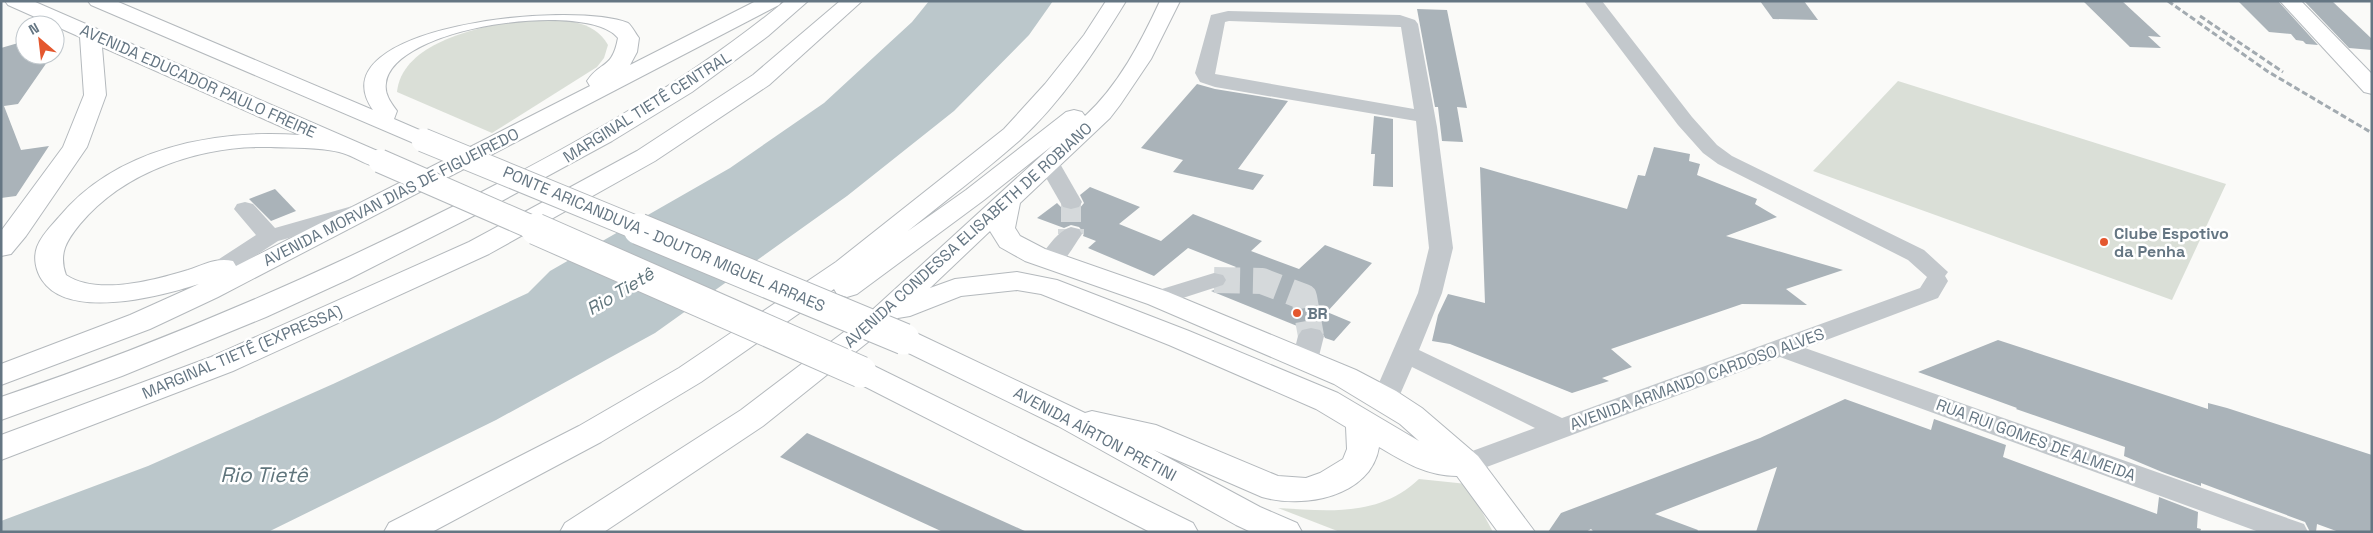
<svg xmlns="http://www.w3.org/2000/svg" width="2373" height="533" font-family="'Space Grotesk',sans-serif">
<rect width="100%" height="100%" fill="#fafaf8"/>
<g fill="#dadfd7">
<path d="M533,19C560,19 594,19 608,45L604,58L597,67L492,133L397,92C402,39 490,24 533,19Z"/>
<path d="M1898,81L2226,184L2172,300L1813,171Z"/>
<path d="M1419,479L1467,484L1493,532H1340L1278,508C1328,511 1379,517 1419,479Z"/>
</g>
<path fill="#bbc7cb" d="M929,1H1053L1029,35L954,111L847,196L655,333L496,420L268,532H1V521L148,466L333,384L528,293L550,271L730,168L824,103L912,22Z"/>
<g fill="#aab3b9">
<path d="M1760,1H1804L1818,20L1773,19Z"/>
<path d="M2083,1H2122L2161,37L2148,36L2161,48L2130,47Z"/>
<path d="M2238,1H2278L2318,45L2306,44L2303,41L2296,40L2291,34L2269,32Z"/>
<path d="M2304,1H2332L2372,39V50L2349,48Z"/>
<path d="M1417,9L1447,10L1467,108L1457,107L1463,142L1442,141L1438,107H1435Z"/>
<path d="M25,41V55H52L18,104L4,106L21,150L49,146L16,196L1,198V48Z"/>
<path d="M1197,84L1215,89L1288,101L1238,169L1264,175L1253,190L1173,172L1183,160L1141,148Z"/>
<path d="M1374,116L1393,119V187L1373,186L1375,154H1371Z"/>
<path d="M1654,147L1690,154L1689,161L1700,164L1697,175L1757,199L1755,204L1777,217L1726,236L1843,270L1786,289L1807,305L1742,304L1611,349L1632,367L1602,378L1609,381L1572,393L1450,344L1432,341L1438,315L1448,294L1485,303L1480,167L1627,209L1638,175L1645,176Z"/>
<path d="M1090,187L1140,207L1119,224L1161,241L1193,214L1262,241L1251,251L1299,269L1325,245L1372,263L1327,312L1351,322L1334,341L1325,338L1320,328L1311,326L1302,328L1211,291L1225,286L1228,281L1226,276L1236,267L1188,248L1154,276L1088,248L1096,241L1083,236L1084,233L1079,227L1071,225L1064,228L1037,218L1057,203L1063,209L1071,211L1079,209L1084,203L1080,195Z"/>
<path d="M275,189L296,211L271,221L249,199Z"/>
<path d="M1998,340L2208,409V403L2227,408L2372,455V532H2339L2317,524L2316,532H2310L2305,522L2201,483V486L2162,472L2124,456L2125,447L2016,409L2017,408L1918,372Z"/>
<path d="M1845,399L1931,430L1934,419L2006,445L2003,457L2157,514L2159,497L2198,512L2197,528L2201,529L2200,532H1756L1777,467L1655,514L1698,530L1697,532H1594L1591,529L1586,532H1548L1561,513L1760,438Z"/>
<path d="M807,433L1027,532H943L780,457Z"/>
</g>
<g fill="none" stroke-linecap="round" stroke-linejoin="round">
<path stroke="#d5d9db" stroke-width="20" stroke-dasharray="20 10" stroke-linecap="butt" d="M1071,202V230"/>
<g stroke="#d5d9db" stroke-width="26" stroke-dasharray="26 13" stroke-linecap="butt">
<path d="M1071,229V234"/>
<path d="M1214,280L1262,281L1304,297L1311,336"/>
</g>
<defs>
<path id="major" d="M2280,1H2301L2372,74V94L2364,92Z"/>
<g id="highway">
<path d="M5,1H33L389,156L392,161L389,166C370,171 357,156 339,152C318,147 293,148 271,147C203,145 125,170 80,224C67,240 58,253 66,275C97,296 155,280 188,270C203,265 217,257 233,261L236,266L590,86L587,81C601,60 612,70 618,38C588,0 393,26 386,83C384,94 391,103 397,111L394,119L431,135L435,140L431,145L423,147L91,5L88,1H116L373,110C314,26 572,0 628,23C632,26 635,33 639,38L637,52L630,65L756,1H782L779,5L218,297L150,329L1,385V364L130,315L199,284C161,296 69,321 42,280C36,271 33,258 37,247C41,236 51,226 59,217C116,148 215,129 300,135L102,47L106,95L87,147L26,236L11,254L1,256V231L63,147L84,95L80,37L8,5Z"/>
<path d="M785,1H808L768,36L692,92L612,141L487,209L349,279L266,317L122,376L1,420V397C157,344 307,280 454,206C571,147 684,84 785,1Z"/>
<path d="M840,1H862L769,85L655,161L489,254L233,371L1,460V435L211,357L469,242L637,151L753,75Z"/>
<path d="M1106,1H1126C1096,50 1062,101 1020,140C984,172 945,201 908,231L966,190L1066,112L1074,110L1082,112L1085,116C1118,86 1141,42 1160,1H1180L1151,59L1120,105L1110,118L1020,203L1015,228L1020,236L1045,249L1168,292L1356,370L1396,391L1422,408L1478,456L1535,532H1498L1457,476C1427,476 1404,462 1379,447C1371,497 1303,509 1262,497L1154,450L1260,507L1297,523L1302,532H1251L1236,525L1058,426L894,346L889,339L894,332L904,329L914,332L1085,413L1092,411L1156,425L1278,476L1306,478L1320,473L1343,459L1347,449L1346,427L1316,409L1169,345L1041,294L1017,290L961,296L910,316L898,318L763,426L604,532H560L565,523L741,410L869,313L1053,145L984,200L857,294L847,297L837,294L834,289L701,382L601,442L432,532H384L389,523L579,426L679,368L836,262L1004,129L1045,84L1084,35ZM990,231L1000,247L1025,261L1148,304L1334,384L1400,424L1419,441L1338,393L1189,331L1057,280L1017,272L955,279L930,288Z"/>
<path d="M861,362L872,365L1193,523L1198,532H1150L850,379L846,372L850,365Z"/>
</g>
</defs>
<use href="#major" stroke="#b5babe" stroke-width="2"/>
<use href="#highway" stroke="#b4b9bd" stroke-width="2"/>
<g fill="#c3c8cc" fill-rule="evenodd">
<path d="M1584,1H1602L1692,117L1717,145L1732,156L1924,250L1948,272L1945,276L1948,281L1938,298L1805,348L2304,524L2308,532H2259L1780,357L1476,471L1466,474L1456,471L1452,464L1456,457L1535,428L1412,367L1395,406L1385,408L1375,406L1372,399L1418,293L1429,248L1416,121L1215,87L1200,82L1195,73L1211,15L1228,11L1400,15L1415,20L1418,24L1437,127L1453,248L1442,293L1419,350L1562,418L1920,288L1927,277L1908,260L1718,164L1703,153L1678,125ZM1229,21L1401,27L1414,109L1215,74L1225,22Z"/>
<path d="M1048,156L1056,157L1059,162L1082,202L1079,207L1071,209L1063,207L1060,202L1037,162L1040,157Z"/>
<path d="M245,202L253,204L275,228L356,205L364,207L367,212L364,217L278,241L229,273L221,275L213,273L209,268L213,263L256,235L234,209L237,204Z"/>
<path d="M1071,227L1079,229L1082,234C1077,241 1065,262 1058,266C1052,269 1047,267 1042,266L1038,261C1046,249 1057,231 1071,227Z"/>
<path d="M1214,273L1223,275L1226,280L1223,285L1158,306L1149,303L1146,298L1149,293Z"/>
<path d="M1311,328L1320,330L1324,336L1318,360L1314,366L1305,369L1296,366L1292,360L1298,336L1302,330Z"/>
</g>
<use href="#major" fill="#fff" fill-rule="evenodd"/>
<use href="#highway" fill="#fff" fill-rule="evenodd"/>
<g stroke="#a2aab0" stroke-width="3" stroke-dasharray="6 3" stroke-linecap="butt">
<path d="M2168,1L2267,71L2372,133"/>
<path d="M2200,16L2283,72"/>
</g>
<defs>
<g id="highway-bridge-far1">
<path d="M423,140L642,230"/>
<path d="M380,161L538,230"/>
</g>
<g id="highway-bridge">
<path d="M536,229L861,372"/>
<path d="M639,229L904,339"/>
</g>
</defs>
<use href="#highway-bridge-far1" stroke="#b4b9bd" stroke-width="25" stroke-linecap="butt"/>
<use href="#highway-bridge" stroke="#b4b9bd" stroke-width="33" stroke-linecap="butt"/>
<use href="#highway-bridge-far1" stroke="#fff" stroke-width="23"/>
<use href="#highway-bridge" stroke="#fff" stroke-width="31"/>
</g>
<g fill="#e4572e" stroke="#fff" stroke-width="2">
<circle cx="2104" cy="242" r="5"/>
<circle cx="1297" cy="313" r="5"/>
</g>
<g text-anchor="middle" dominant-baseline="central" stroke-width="5" stroke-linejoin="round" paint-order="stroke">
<g font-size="16" fill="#657683" stroke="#fff">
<text transform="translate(198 81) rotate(24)">AVENIDA EDUCADOR PAULO FREIRE</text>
<text transform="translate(647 107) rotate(-32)">MARGINAL TIETÊ CENTRAL</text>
<text transform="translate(391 197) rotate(-27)">AVENIDA MORVAN DIAS DE FIGUEIREDO</text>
<text transform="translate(968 235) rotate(-42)">AVENIDA CONDESSA ELISABETH DE ROBIANO</text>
<text transform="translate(664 239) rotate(23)">PONTE ARICANDUVA - DOUTOR MIGUEL ARRAES</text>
<text transform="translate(242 352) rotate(-23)">MARGINAL TIETÊ (EXPRESSA)</text>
<text transform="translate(1697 379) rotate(-20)">AVENIDA ARMANDO CARDOSO ALVES</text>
<text transform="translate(1095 434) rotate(28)">AVENIDA AÍRTON PRETINI</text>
<text transform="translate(2036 440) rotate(20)">RUA RUI GOMES DE ALMEIDA</text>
</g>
<g font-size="16" font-weight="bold" fill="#657683" stroke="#fff" text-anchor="start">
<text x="2114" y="233">Clube Espotivo<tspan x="2114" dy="18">da Penha</tspan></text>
<text x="1307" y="313">BR</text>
</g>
<g font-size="18" font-style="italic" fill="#60757c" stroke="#fff">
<text transform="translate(620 291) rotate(-31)">Rio Tietê</text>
</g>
<g font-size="21" font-style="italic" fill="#60757c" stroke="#fff">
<text x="264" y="474">Rio Tietê</text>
</g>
</g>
<rect width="2373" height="533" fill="none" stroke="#657683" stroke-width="5"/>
<g transform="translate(40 40) rotate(332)"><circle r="24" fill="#ffffff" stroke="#c1c8cd"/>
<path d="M0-4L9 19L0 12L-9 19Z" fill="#e4572e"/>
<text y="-8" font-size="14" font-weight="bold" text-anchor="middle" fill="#657683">N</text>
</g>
</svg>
